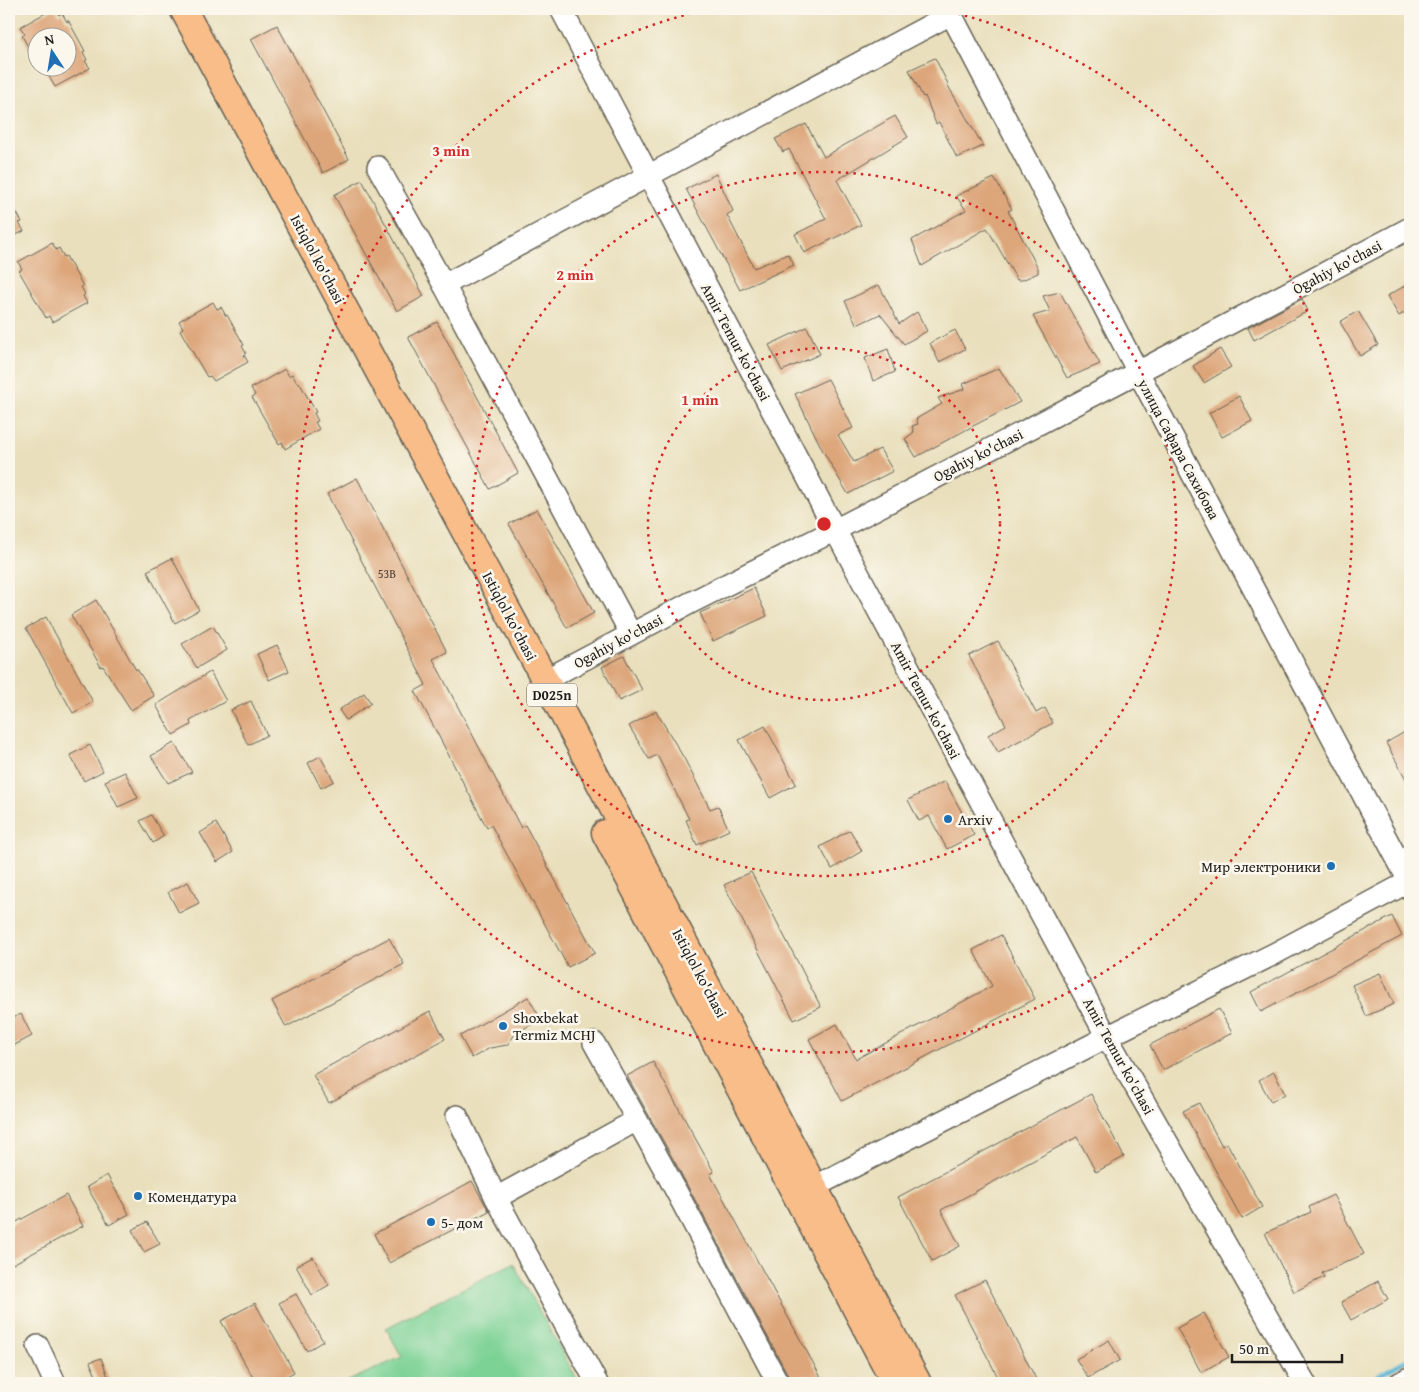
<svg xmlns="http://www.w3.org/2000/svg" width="1419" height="1392" font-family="'Gentium Book Plus',serif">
<rect width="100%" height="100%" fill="#fbf7ec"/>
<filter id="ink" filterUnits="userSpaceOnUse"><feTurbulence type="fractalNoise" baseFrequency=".02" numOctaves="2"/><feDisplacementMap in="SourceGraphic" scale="10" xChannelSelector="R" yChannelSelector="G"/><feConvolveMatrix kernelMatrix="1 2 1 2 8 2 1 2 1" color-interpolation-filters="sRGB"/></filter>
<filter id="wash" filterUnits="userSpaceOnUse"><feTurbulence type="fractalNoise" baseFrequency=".0096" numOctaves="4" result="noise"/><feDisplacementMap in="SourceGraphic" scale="20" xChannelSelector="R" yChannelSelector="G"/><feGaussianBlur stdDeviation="1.12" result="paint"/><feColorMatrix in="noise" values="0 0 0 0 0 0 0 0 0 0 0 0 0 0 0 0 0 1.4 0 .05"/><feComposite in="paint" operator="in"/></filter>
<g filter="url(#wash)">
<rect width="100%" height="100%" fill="#e9dfbc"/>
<path fill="#7cd295" stroke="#4c7758" d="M513,1263L579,1383H347L346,1382L402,1357L386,1328Z"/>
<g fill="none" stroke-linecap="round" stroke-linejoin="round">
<path stroke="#58b3d5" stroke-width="4.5" d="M1365,1383L1410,1358"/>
</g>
<g id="blocks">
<g fill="#dda67a">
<path d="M53,9H55L59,15L62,13L67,22L68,20L85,51L83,52L87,60L85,61L90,68L55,87L44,68H68V38H38V64L22,36L25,34L20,27Z"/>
<path d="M277,25L349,159L323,173L251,39Z"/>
<path d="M935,58L948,84H947L983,146L957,158L939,122L936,124L925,96L923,97L909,70Z"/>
<path d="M895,116L908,137L837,180L861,225L804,253L795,234L826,219L789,149L783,152L775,139L806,124L824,157Z"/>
<path d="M716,174L733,211L727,215L754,268L788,254L794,265L740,290L686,189Z"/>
<path d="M994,178L1012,209L1008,211L1038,268V273L1022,280H1017L987,228L922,266L912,240L966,210L956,196Z"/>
<path d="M362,180L424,296L397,311L334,195Z"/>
<path d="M9,199L22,222L19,223L24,231L14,236L10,229L9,230Z"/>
<path d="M52,243L56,250L59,248L64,257L66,256L83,286L81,287L85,294L83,296L87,303L52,322L49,316L46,318L19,271L22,269L18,262Z"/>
<path d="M1410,283V309L1399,316L1387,296Z"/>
<path d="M879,285L899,324L917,312L927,331L904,344L880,314L857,325L845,301Z"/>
<path d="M1060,292L1100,364L1067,378L1033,316L1050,311L1043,296Z"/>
<path d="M1302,299L1308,311L1254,340L1248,328Z"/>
<path d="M213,302L217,309L221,307L226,316L227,315L244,345L242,346L246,353L244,355L248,362L214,381L210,376L207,377L180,330L183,328L179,321Z"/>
<path d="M1358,311L1378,345L1360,356L1340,322Z"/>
<path d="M437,322L518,473L490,489L408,337Z"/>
<path d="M807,327L820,354L782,371L769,345Z"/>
<path d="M955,330L965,349L939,362L930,343Z"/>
<path d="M888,349L895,372L873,381L865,358Z"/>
<path d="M1220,349L1231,367L1204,383L1193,366Z"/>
<path d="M999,368L1020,402L975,425L916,457L905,439L914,432L912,426L918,424L916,419L942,404L938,398L965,389L963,384Z"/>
<path d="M285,369L289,376L292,374L297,383L299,382L316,412L314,413L318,421L315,422L319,429L285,449L282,442L279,444L252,397L255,395L251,388Z"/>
<path d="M828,379L853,428L838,435L854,462L880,449L893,471L848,494L823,451L795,394Z"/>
<path d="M1239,396L1252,421L1222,437L1209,413Z"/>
<path d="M357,478L447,652L433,659L521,828L525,825L595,953L568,967L491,825L487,828L415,691L426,685L327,494Z"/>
<path d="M537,509L594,613L567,628L509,524Z"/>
<path d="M172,558L199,610L175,623L147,571Z"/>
<path d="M754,588L767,616L713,641L700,613Z"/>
<path d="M96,600L136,670L137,669L154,696L131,710L103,666L101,667L71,615Z"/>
<path d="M46,617L93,702L73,713L26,628Z"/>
<path d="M213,626L227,650L197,668L182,644Z"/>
<path d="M998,641L1036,713L1045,708L1053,723L998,752L988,735L1006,725L969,656Z"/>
<path d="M277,645L289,671L269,680L257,654Z"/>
<path d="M624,656L642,690L619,701L602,667Z"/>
<path d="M210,672L226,701L190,721L191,725L173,735L156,705Z"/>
<path d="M364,693L371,703L346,720L339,710Z"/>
<path d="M251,701L267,735L248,745L231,710Z"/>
<path d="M656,711L685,760L710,809L718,806L729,830L697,845L686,820L689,819L657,755L649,759L629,726Z"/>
<path d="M765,726L796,784L770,798L739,740Z"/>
<path d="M1410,729V786L1386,743Z"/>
<path d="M174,743L192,772L168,783L151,756Z"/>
<path d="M90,745L103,771L84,781L70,755Z"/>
<path d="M320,756L334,781L321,788L308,763Z"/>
<path d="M125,772L138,798L118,807L105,781Z"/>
<path d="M945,781L974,835L947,849L929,816L919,821L908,800Z"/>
<path d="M151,815L164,836L153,843L140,821Z"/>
<path d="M216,823L233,852L217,862L200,833Z"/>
<path d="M850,830L862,851L832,869L820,847Z"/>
<path d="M751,872L821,1007L794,1020L724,885Z"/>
<path d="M188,882L199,903L179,913L168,892Z"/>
<path d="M1392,916L1402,936L1261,1012L1251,992Z"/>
<path d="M1001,935L1035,999L842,1101L809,1039L837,1024L856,1059L992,986L973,950Z"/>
<path d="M389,938L404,964L286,1027L272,1001Z"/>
<path d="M1380,973L1394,1004L1366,1016L1352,985Z"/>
<path d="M528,997L541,1019L516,1033L507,1045L490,1048L472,1058L460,1036Z"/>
<path d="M1219,1009L1232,1033L1163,1070L1150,1045Z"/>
<path d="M430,1011L445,1039L329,1103L313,1075Z"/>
<path d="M21,1014L32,1036L9,1048V1020Z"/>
<path d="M653,1062L714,1172L710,1174L824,1383H790L789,1377L677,1166L627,1076Z"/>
<path d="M1274,1072L1285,1094L1271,1102L1259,1080Z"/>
<path d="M1091,1094L1124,1157L1096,1172L1077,1137L941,1210L960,1246L932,1261L898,1197Z"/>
<path d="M1199,1103L1222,1146L1227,1143L1262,1207L1242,1219L1183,1111Z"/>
<path d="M107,1175L129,1214L109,1225L87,1187Z"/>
<path d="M472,1181L489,1211L389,1263L374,1234Z"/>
<path d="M66,1195L83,1226L9,1266V1226Z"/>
<path d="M1333,1195L1364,1254L1322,1273L1324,1277L1294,1292L1265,1233L1311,1212L1309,1207Z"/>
<path d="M147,1222L160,1244L144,1252L132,1230Z"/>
<path d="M313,1257L329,1285L312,1295L296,1266Z"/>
<path d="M985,1280L1038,1383H1001L955,1295Z"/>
<path d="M1378,1281L1388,1299L1351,1320L1341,1302Z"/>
<path d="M296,1294L323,1341L307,1351L279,1303Z"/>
<path d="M255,1303L294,1372L274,1383H256L221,1321Z"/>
<path d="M1204,1313L1229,1357L1201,1372L1177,1328Z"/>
<path d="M1109,1340L1120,1360L1088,1378L1076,1359Z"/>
<path d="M101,1358L109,1379L99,1383L90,1362Z"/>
</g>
</g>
</g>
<g filter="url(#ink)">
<use href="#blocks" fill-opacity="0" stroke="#646054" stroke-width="1"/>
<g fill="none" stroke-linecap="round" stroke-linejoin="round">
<defs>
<g id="minor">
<path d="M561,9L835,530L1107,1037L1305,1383"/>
<path d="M378,167L444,285L631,634"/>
<path d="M444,285L951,14L1138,372L1410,883"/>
<path d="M545,680L692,602L835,530L1138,372L1410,228"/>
<path d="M594,1043L666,1172L778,1383"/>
<path d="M457,1116L496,1198L597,1383"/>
<path d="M800,1194L1107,1037L1274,954L1410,881"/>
<path d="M496,1198L637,1120"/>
<path d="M38,1346L55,1383"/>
<path d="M1400,1383L1410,1378"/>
</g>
<g id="major">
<path d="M183,9L545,680L918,1383"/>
<path d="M605,833C701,1017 799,1199 895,1383"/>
</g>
</defs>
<use href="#minor" stroke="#646054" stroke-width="24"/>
<use href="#major" stroke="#646054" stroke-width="29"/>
<use href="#minor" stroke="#fff" stroke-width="21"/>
<use href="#major" stroke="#f8bd89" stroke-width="26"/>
</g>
</g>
<g fill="none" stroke="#d62828" stroke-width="2.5" stroke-dasharray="2.5 5">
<circle cx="824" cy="524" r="176"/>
<circle cx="824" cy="524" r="352"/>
<path d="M943 10A528 528 0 1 1 705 10"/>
</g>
<g fill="#1f6fb2" stroke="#fbf7ec" stroke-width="2">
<circle cx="948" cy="819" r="5"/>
<circle cx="1331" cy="866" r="5"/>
<circle cx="503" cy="1026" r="5"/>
<circle cx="138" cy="1196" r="5"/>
<circle cx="431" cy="1222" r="5"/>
</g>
<g text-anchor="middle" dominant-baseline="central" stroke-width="5" stroke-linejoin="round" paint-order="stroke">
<g font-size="12" fill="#4c3e34">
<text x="387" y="573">53B</text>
</g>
<rect fill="#fbf7ec" stroke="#5f5e5a" stroke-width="1" x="527" y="683.5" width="50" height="23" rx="4"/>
<g font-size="14" font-weight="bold" fill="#1c1c1c">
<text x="552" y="695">D025n</text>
</g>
<g font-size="15" fill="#1c1c1c" stroke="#fbf7ec">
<text transform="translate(318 259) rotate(62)">Istiqlol ko'chasi</text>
<text transform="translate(1337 267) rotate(-28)">Ogahiy ko'chasi</text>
<text transform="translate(736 342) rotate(62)">Amir Temur ko'chasi</text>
<text transform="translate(1179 449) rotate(62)">улица Сафара Сахибова</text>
<text transform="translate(978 455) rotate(-27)">Ogahiy ko'chasi</text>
<text transform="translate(510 616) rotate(62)">Istiqlol ko'chasi</text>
<text transform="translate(618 641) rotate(-28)">Ogahiy ko'chasi</text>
<text transform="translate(926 700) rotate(62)">Amir Temur ko'chasi</text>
<text transform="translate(700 973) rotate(62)">Istiqlol ko'chasi</text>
<text transform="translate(1119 1056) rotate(61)">Amir Temur ko'chasi</text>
</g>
<g font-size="15" fill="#1c1c1c" stroke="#fbf7ec" text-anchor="start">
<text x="958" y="819">Arxiv</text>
<text x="1321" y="866" text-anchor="end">Мир электроники</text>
<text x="513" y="1017">Shoxbekat<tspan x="513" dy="17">Termiz MCHJ</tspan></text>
<text x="148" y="1196">Комендатура</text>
<text x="441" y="1222">5- дом</text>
</g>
</g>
<circle cx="824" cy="524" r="8" fill="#d62828" stroke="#fbf7ec" stroke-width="2.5"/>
<g font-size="15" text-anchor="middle" font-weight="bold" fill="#d62828" stroke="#fbf7ec" stroke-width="5" stroke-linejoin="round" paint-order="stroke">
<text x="451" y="156">3 min</text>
<text x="575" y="280">2 min</text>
<text x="700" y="405">1 min</text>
</g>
<rect width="1419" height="1392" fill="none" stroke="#fbf7ec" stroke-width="30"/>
<g transform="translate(52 52) rotate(348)"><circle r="24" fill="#fbf7ec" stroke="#a29f99"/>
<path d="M0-4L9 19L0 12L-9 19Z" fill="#1f6fb2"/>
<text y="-8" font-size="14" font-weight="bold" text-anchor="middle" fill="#1c1c1c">N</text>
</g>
<path d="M1232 1354v8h110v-8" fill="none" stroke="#1c1c1c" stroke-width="2.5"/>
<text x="1239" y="1354" font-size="15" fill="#1c1c1c" stroke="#fbf7ec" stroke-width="4" paint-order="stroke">50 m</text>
</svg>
